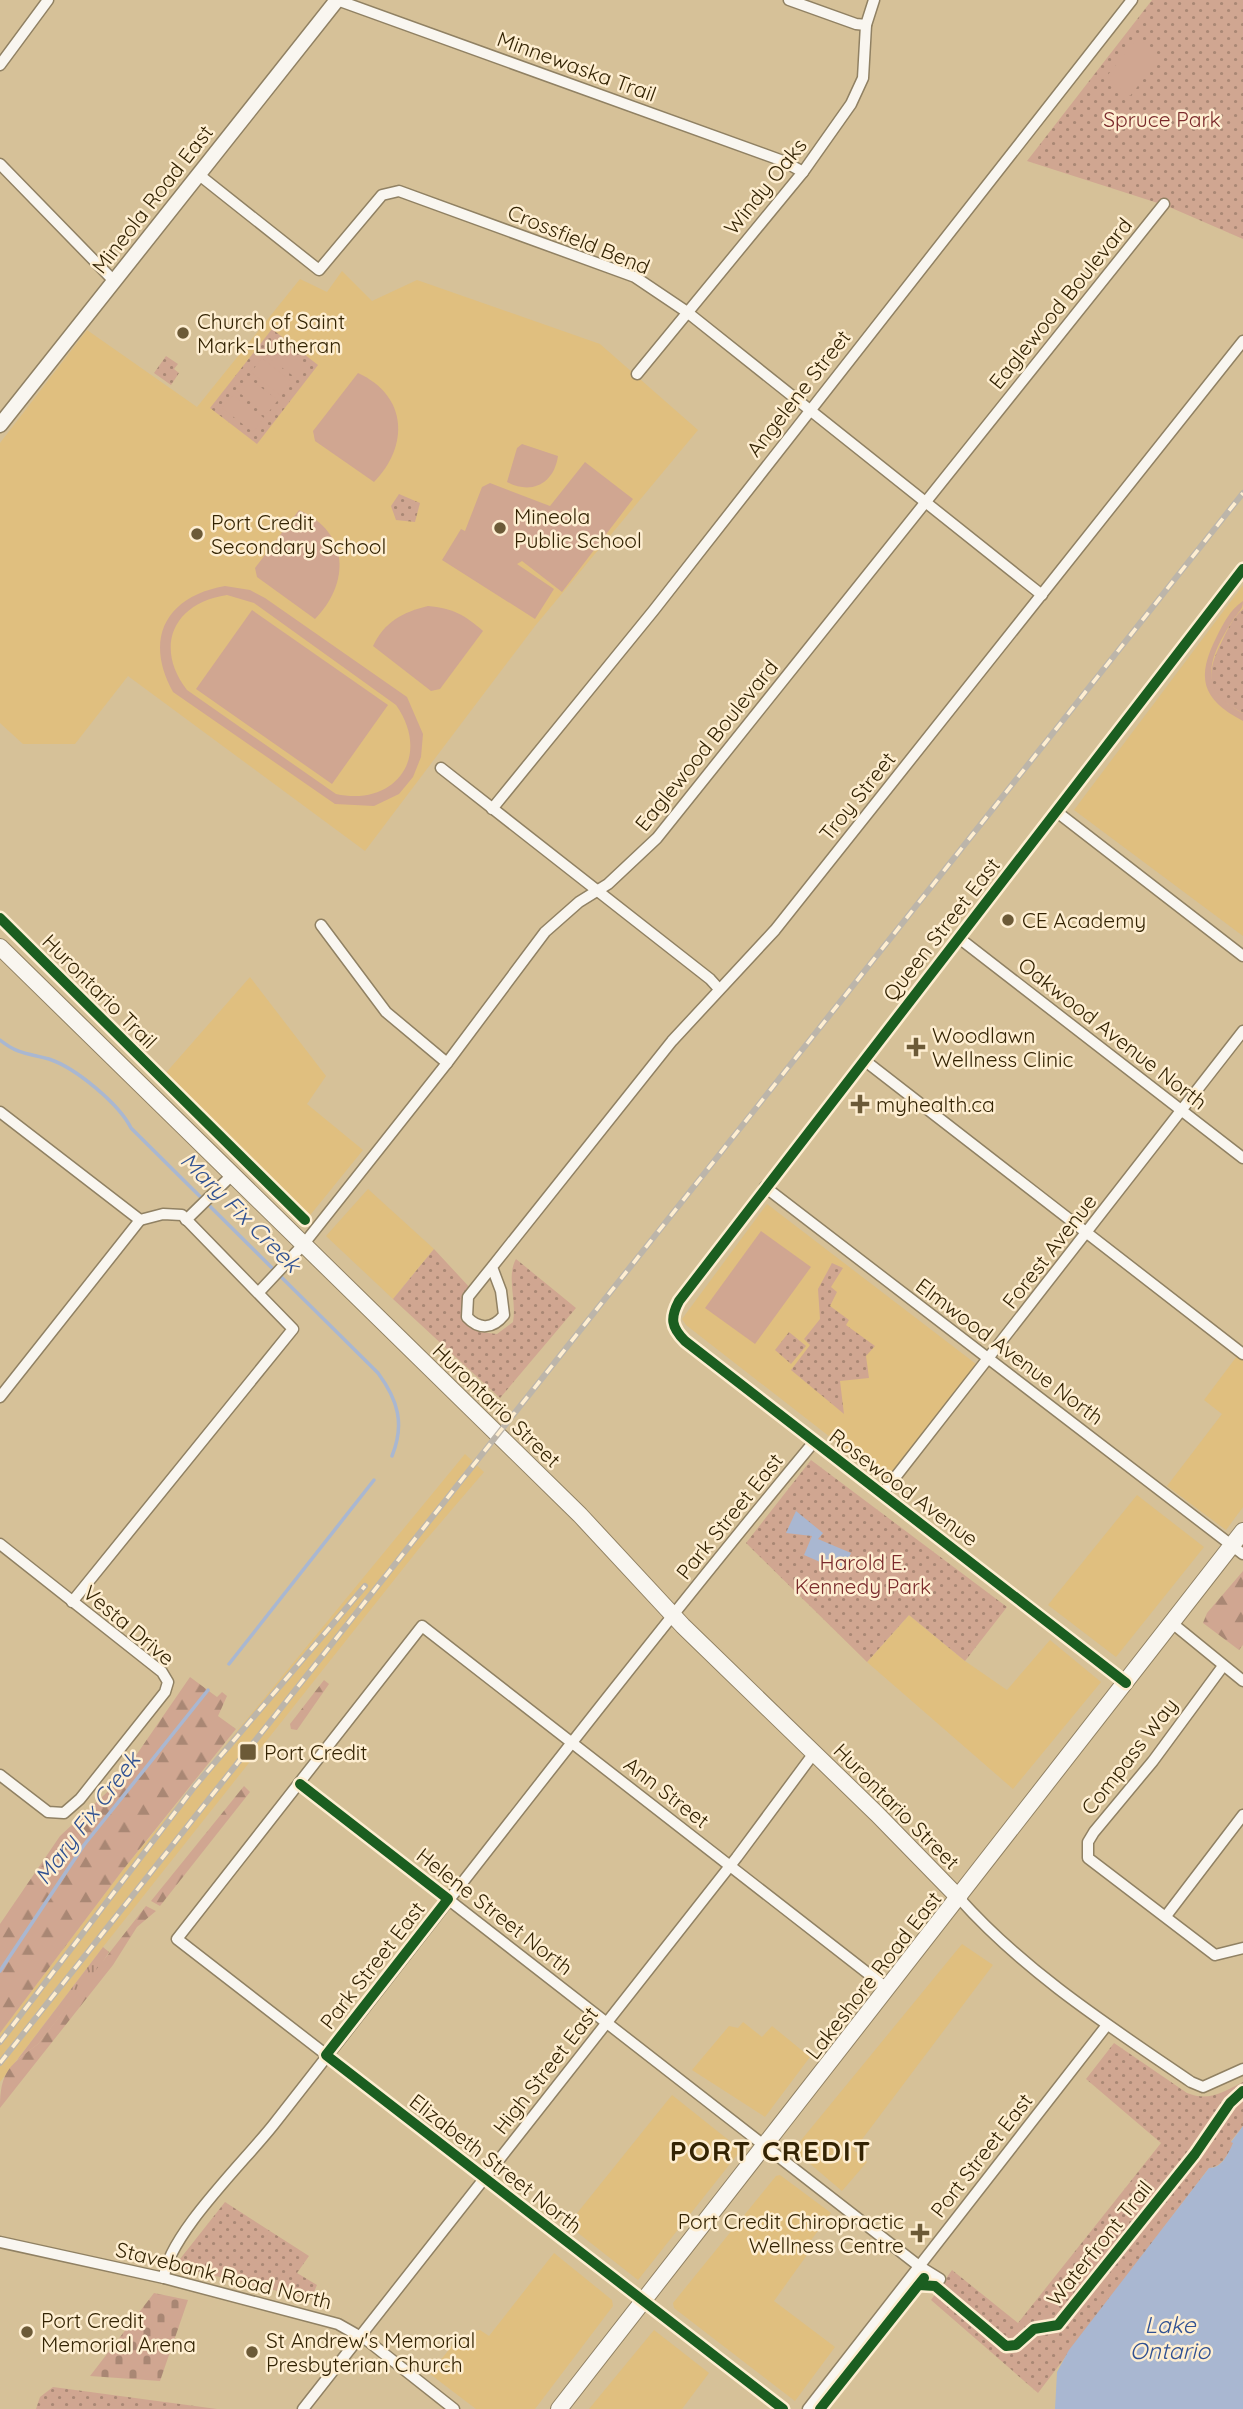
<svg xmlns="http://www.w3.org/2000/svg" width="1243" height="2409" font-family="Quicksand,sans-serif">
<defs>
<pattern id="grass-tufts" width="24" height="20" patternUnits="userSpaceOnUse" patternTransform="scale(1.75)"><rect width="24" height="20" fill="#d0a691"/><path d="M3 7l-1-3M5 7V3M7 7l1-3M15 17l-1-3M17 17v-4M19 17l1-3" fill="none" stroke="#a98774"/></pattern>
<pattern id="forest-firs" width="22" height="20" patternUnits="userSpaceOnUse" patternTransform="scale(1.75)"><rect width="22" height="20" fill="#d0a691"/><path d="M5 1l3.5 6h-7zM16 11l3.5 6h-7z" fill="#a98774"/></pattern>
<pattern id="cemetery-stones" width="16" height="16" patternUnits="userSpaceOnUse" patternTransform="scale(1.75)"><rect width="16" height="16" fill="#d0a691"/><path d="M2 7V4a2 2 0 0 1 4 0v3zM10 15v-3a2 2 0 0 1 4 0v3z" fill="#a98774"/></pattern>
<pattern id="park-dots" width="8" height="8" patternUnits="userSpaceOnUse" patternTransform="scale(1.75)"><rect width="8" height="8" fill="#d0a691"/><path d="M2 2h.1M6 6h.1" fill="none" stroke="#a98774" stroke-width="1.8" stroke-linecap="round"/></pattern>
</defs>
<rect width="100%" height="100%" fill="#d6c198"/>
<g fill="#e0bf7f">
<path d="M342,271L372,301L417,280L600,344L698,430L535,626L365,851L128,676L75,744H23L0,723V443L87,330L197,407L300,279L327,292Z"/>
<path d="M1243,585V936L1074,810Z"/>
<path d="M250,977L326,1076L307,1104L363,1150L307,1219L164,1075Z"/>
<path d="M368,1189L434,1249L393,1299L326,1236Z"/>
<path d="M767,1204L976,1364L891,1476L884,1479L686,1325L682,1319Z"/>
<path d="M1243,1348V1507L1226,1530L1167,1486L1222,1414L1204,1400Z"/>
<path d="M465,1454L484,1472L425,1541L103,1947L0,2082V2033L122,1871Z"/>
<path d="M1137,1495L1204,1547L1116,1657L1048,1605Z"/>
<path d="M909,1615L965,1661L1007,1690L1050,1640L1101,1682L1013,1789L867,1662Z"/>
<path d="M962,1944L993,1965L854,2150L867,2162L842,2191L795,2151L798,2144Z"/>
<path d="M743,2022L762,2037L772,2026L810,2057L765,2117L692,2070L729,2026L738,2028Z"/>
<path d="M672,2095L741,2150L638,2280L573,2229L570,2222Z"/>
<path d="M780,2175L831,2213L809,2243L812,2248L774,2301L835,2347L795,2401L674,2308L673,2303L776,2176Z"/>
<path d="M554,2253L612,2300L613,2306L535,2409H476L430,2374L454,2343L460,2347L474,2331L480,2330L489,2336Z"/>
<path d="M654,2330L709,2373L682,2409H589Z"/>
</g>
<path fill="url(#grass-tufts)" d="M103,1947L109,1952L101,1965L38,2044L17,2060Z"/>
<g fill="url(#forest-firs)">
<path d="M1243,1571V1645L1239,1650L1203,1623L1207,1613Z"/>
<path d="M190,1677L217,1697L222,1692L227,1696L218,1716L236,1729L122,1871L0,2033V1924L60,1836L117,1783Z"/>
<path d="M324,1680L329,1684L297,1730L291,1729L290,1724Z"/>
<path d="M244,1786L250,1792L160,1906L151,1901Z"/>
<path d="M146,1906L156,1911L137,1927L113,1965L0,2108C0,2071 10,2065 38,2044Z"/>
</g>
<path fill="url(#cemetery-stones)" d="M154,2293L188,2300L160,2381L90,2376Z"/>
<g fill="url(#park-dots)">
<path d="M1152,0H1243V239L1167,206L1027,161Z"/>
<path d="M272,329L318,365L257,444L210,408Z"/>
<path d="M166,356L178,364L174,369L179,373L171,385L154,373Z"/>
<path d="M399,494L420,503L415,522L396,520L391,506Z"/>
<path d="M1243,609V713C1207,695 1204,676 1222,641C1228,629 1233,617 1243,609Z"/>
<path d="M434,1249L472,1290L466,1318L479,1332L497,1334L513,1322C517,1300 506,1277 516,1259L576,1308L500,1398L393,1299Z"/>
<path d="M832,1263L843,1268L831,1287L837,1292L830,1306L849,1320L846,1325L875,1346L866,1356L869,1378L840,1381L844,1414L791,1370L810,1345L804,1339L820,1319L818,1289Z"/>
<path d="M789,1332L806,1346L791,1364L775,1350Z"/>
<path d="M811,1460L1007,1607L965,1661L909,1615L867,1662L746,1543Z"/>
<path d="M1114,2043L1187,2093C1209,2102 1223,2092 1243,2082V2126L1231,2141L1234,2143C1228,2154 1222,2167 1209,2168L1038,2393L931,2300L952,2270L1018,2323L1161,2143L1086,2079Z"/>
<path d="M225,2202L309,2256L297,2273L317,2285L311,2299L178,2267L180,2259Z"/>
<path d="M53,2387L217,2409H36L40,2397Z"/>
</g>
<g fill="#d0a691" fill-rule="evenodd">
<path d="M1138,38L1161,57L1130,96L1106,77Z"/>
<path d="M276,340L306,364L296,378L265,355Z"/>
<path d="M262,358L292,382L281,396L251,372Z"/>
<path d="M358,373C408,396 409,446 374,482L315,441L313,431Z"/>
<path d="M247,377L278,400L267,414L237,391Z"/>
<path d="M233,395L264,418L253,432L222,408Z"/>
<path d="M522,444L558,456C554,484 531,495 507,482L517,448Z"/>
<path d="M585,462L633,499L562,592L522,561L517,564L554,589L535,619L442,560L461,529L465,531L482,487L490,483L550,506Z"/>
<path d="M299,510C350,533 350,583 315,619L257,577L255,568Z"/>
<path d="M225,586L250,590L265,598L407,697L423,734L421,757L413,777L399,794L374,806L335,804L173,692C143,638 167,596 225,586ZM227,595L254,603L396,705C432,756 396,807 336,794L187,690C154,647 173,603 227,595Z"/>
<path d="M1243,601C1243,610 1238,612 1233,620C1209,657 1196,689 1243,713V721C1201,699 1196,677 1217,636C1224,622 1230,610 1243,601Z"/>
<path d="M428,606C452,608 465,615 483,631L440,689L431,691L373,646C384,622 403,612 428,606Z"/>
<path d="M252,610L388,705L332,784L196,689Z"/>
<path d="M761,1231L811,1267L755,1344L705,1308Z"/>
</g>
<g fill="#a9b7d1">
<path d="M796,1511L823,1533L818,1539L851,1553L843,1572L804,1555L812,1536L786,1533Z"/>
<path d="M1243,2126V2409H1055L1057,2372L1069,2350L1209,2168C1222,2168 1228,2154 1233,2143L1231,2142Z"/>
</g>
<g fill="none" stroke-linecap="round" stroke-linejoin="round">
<g stroke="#a9b7d1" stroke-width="3.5">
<path d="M0,1040C19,1055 28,1053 49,1059C76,1068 119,1104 131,1128L378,1373C398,1400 405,1424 392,1456"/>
<path d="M229,1664L374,1480"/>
<path d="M0,1971L84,1845L208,1690"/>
</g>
<defs>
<g id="street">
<path d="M337,0L783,161L803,172"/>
<path d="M789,0L856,24L866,25"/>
<path d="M0,65L48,0"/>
<path d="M0,164L114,281"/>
<path d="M198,174L319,270L382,195L399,191L635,277L687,312L1042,595"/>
<path d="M637,374L803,172L851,104L863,78L866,25L874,0"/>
<path d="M441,768L710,979L719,989"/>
<path d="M492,809L654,610L1132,0"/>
<path d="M1057,812L1243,956"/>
<path d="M321,925L386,1012L447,1063"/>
<path d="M959,938L1243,1158"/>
<path d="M864,1060L1243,1354"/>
<path d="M0,1112L140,1220L163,1214L182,1215L293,1329L72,1602"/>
<path d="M765,1187L1243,1554"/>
<path d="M186,1220L232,1175"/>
<path d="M492,1267L501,1291L504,1315C493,1329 479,1330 467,1317L468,1297L492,1267L672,1041L775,930L1243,341"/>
<path d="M259,1292L303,1245L447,1063L545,932L579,902L608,884L657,838L1164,204"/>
<path d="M0,1397L140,1220"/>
<path d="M883,1493L1243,1031"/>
<path d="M0,1544L162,1672L168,1682L165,1692L80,1799L64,1813L48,1812L0,1775"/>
<path d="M1172,1623L1243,1681"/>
<path d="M1223,1666L1153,1761L1094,1832L1088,1842V1858L1215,1955L1243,1948"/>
<path d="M1126,1683L685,1341C671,1327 670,1318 679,1301L1243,569"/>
<path d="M300,1784L919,2266L940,2279"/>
<path d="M959,1898C1025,1972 1109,2026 1191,2082L1203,2087L1243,2069"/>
<path d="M1166,1916L1243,1815"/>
<path d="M0,2242L164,2278L338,2324L368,2341L454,2409"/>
<path d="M164,2278C167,2236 246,2160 274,2124C453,1896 628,1666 813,1443"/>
<path d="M303,2409L737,1857L814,1753"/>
<path d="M783,2409L177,1939L422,1626L888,1989"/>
<path d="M808,2409L1107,2025"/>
</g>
<path id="secondary" d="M0,425L337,0"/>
<g id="primary">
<path d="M0,947L580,1515L683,1626L877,1814L959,1898"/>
<path d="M559,2409L1243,1531"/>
</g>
</defs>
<use href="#street" stroke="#908163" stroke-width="13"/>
<use href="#secondary" stroke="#908163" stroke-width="17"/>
<use href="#primary" stroke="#908163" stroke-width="18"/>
<use href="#street" stroke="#f9f6f0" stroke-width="10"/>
<use href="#secondary" stroke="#f9f6f0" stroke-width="14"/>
<use href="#primary" stroke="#f9f6f0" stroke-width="16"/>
<defs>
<g id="rail">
<path d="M0,2042L195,1786L365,1586"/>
<path d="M0,2063L1243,493"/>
</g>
</defs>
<use href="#rail" stroke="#bcb5aa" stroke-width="6"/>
<use href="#rail" stroke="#feeed1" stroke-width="3.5" stroke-dasharray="10" stroke-linecap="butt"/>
<defs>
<g id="cycleway">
<path d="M0,918L305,1220"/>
<path d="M1126,1683L685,1341C671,1327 670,1318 679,1301L1243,569"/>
<path d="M300,1784L448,1899L326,2055L783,2409"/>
<path d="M919,2285L935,2286L1006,2346L1016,2345L1034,2329L1058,2325L1195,2154L1230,2103L1243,2091"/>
<path d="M820,2409L924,2278"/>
</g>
</defs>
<use href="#cycleway" stroke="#feeed1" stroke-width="15"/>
<use href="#cycleway" stroke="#1b5e20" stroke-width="10"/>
</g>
<g fill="#6c5a37" stroke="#feeed1" stroke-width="2.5">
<circle cx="183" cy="333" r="7"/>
<circle cx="500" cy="528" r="7"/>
<circle cx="197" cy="534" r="7"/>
<circle cx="1008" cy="920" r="7"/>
<path d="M912.5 1036.5h7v7h7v7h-7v7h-7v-7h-7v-7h7z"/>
<path d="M856.5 1093.5h7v7h7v7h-7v7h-7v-7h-7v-7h7z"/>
<rect x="239" y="1743" width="18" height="18" rx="3.5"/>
<path d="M916.5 2222.5h7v7h7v7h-7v7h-7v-7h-7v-7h7z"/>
<circle cx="27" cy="2332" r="7"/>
<circle cx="252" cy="2352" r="7"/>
</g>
<g text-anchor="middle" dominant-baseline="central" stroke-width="5" stroke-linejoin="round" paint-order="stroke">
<g font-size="21" fill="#332303" stroke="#feeed1">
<text transform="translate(577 66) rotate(20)">Minnewaska Trail</text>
<text transform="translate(765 186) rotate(-51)">Windy Oaks</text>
<text transform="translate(152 199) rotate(-52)">Mineola Road East</text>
<text transform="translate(579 239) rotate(22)">Crossfield Bend</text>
<text transform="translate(1060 303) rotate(-51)">Eaglewood Boulevard</text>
<text transform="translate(798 393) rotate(-52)">Angelene Street</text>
<text transform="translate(706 745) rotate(-51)">Eaglewood Boulevard</text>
<text transform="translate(857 796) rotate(-51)">Troy Street</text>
<text transform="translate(941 929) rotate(-52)">Queen Street East</text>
<text transform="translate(100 991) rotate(45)">Hurontario Trail</text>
<text transform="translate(1113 1033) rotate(38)">Oakwood Avenue North</text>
<text transform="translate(1049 1251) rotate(-52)">Forest Avenue</text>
<text transform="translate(1010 1351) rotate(37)">Elmwood Avenue North</text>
<text transform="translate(497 1405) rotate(44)">Hurontario Street</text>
<text transform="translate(904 1487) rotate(37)">Rosewood Avenue</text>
<text transform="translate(729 1516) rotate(-51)">Park Street East</text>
<text transform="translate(129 1625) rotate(40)">Vesta Drive</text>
<text transform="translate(1129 1756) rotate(-52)">Compass Way</text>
<text transform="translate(667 1792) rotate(38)">Ann Street</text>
<text transform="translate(897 1806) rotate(45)">Hurontario Street</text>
<text transform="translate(495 1911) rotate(38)">Helene Street North</text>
<text transform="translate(372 1965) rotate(-52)">Park Street East</text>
<text transform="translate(873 1975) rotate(-52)">Lakeshore Road East</text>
<text transform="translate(545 2070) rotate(-52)">High Street East</text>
<text transform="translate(981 2155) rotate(-52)">Port Street East</text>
<text transform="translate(496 2163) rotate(38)">Elizabeth Street North</text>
<text transform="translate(1099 2243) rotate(-51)">Waterfront Trail</text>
<text transform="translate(224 2275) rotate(14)">Stavebank Road North</text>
</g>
<g font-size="21" fill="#7a292b" stroke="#feeed1">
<text x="1162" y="119">Spruce Park</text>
<text x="863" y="1562">Harold E.<tspan x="863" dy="24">Kennedy Park</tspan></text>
</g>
<g font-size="21" fill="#332303" stroke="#feeed1" text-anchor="start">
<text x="197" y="321">Church of Saint<tspan x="197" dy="24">Mark-Lutheran</tspan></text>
<text x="514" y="516">Mineola<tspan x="514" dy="24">Public School</tspan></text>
<text x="211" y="522">Port Credit<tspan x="211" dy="24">Secondary School</tspan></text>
<text x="1022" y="920">CE Academy</text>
<text x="932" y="1035">Woodlawn<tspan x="932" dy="24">Wellness Clinic</tspan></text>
<text x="876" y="1104">myhealth.ca</text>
<text x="264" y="1752">Port Credit</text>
<text x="904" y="2221" text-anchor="end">Port Credit Chiropractic<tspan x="904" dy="24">Wellness Centre</tspan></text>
<text x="41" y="2320">Port Credit<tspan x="41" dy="24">Memorial Arena</tspan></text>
<text x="266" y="2340">St Andrew's Memorial<tspan x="266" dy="24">Presbyterian Church</tspan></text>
</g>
<g font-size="23" font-style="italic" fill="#305192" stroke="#feeed1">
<text transform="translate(241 1212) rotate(45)">Mary Fix Creek</text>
<text transform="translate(87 1818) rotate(-53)">Mary Fix Creek</text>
<text x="1170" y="2324">Lake<tspan x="1170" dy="26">Ontario</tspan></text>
</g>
<g font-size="28" font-weight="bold" letter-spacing="2" fill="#332303" stroke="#feeed1">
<text x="771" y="2150">PORT CREDIT</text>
</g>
</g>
</svg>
